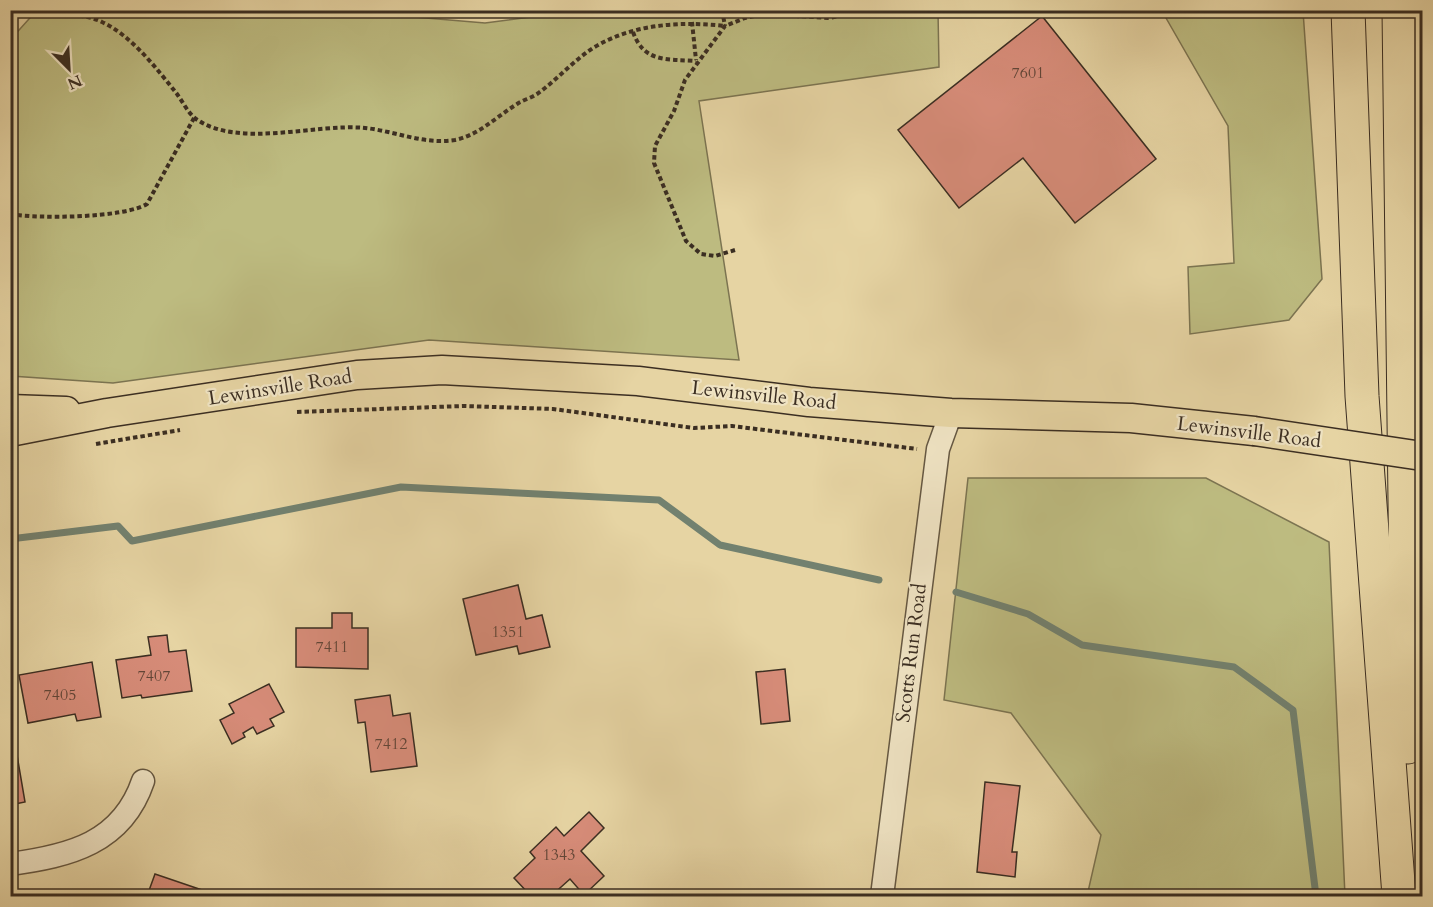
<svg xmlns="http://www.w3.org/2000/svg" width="1433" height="907" font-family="Cardo,serif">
<rect width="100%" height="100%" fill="#e6d4a3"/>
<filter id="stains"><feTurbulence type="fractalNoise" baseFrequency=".00333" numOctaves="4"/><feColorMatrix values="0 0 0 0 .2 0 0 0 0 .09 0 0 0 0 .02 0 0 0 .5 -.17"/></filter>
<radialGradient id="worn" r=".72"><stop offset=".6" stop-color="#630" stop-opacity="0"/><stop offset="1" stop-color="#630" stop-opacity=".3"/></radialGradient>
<g fill="#bdbb80" stroke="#7c7451" stroke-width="1.5">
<path d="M37,10H331L485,23L584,10L938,11L939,67L699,101L739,360L429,340L113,383L11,376V39Z"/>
<path d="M1162,11H1303L1322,279L1289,320L1190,334L1188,267L1234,263L1228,126Z"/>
<path d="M968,478H1206L1329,542L1345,896H1087L1101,835L1011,713L944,700Z"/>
</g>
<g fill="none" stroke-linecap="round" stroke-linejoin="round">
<g stroke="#72816f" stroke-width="7">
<path d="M10,539L118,526L132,541L401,487L659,500L720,545L879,580"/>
<path d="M956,592L1028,614L1082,645L1234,667L1293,710L1316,896"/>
</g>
</g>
<g fill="#d78c79" stroke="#3b2e22" stroke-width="1.5">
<path d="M1042,16L1156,159L1075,223L1023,158L959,208L898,130Z"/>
<path d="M518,585L526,619L542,615L550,647L519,654L517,646L476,655L463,599Z"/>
<path d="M332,613H352V628H368V669L296,667V628H332Z"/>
<path d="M167,635L169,652L186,650L192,691L142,698L141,695L122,698L116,660L151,655L148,637Z"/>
<path d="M92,662L101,717L77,721L75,714L28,723L19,675Z"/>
<path d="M785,669L790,721L761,724L756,672Z"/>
<path d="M269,684L284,712L270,719L274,726L257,734L253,727L243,733L245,737L232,744L220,720L234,713L229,704Z"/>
<path d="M390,695L393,716L410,713L417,766L371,772L365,722L358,723L355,700Z"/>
<path d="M17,755L25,802L10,805V756Z"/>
<path d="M985,782L1020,786L1012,852H1017L1015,877L977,872Z"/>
<path d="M589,812L604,828L581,851L604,876L584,895L570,879L551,896H531L514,878L535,858L530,852L556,827L564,836Z"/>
<path d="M155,874L205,891L203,896H147Z"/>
</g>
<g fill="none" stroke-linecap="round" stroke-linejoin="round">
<defs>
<g id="minor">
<path d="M10,864C70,856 122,843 143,781"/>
<path d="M882,896L938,449L951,413"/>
</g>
<g id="major">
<path d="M10,409L66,411"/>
<path d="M10,432L107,413L357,375L442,370L638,381L809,402L951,413L1131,418L1254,431"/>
</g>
<g id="highway">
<path d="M1348,10L1362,396L1399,896"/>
<path d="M1399,10L1408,747"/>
</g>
</defs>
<use href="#minor" stroke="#665842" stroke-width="25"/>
<use href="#major" stroke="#3b2e22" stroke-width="31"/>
<use href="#highway" stroke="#3b2e22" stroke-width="35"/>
<g stroke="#3b2e22" stroke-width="4" stroke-dasharray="4.5 3" stroke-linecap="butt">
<path d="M27,10C51,17 80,11 102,22C132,36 157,69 177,94C183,102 188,113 196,119C239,149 316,123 365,128C395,131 424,145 455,140C479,135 496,117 517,104C523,100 531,98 537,94C557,80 573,61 593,48C632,24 680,21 725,26"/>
<path d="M722,10L725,26"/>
<path d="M692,22L696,60"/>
<path d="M633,32C644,63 667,59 696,61"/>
<path d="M10,214C39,219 124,218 147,204L194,118"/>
<path d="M735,250L715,256L701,254L686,241L654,163L655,146L674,111L685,80L725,26L745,18L763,14L830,18L864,10"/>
<path d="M297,412L463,406L553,409L694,428L732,426L917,449"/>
<path d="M96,444L180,430"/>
</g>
<use href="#minor" stroke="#efe3c3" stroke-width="22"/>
<use href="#major" stroke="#e6d4a3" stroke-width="28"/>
<use href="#highway" stroke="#e6d4a3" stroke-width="33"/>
<defs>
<path id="major-bridge" d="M1254,431L1422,456"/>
</defs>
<use href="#major-bridge" stroke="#3b2e22" stroke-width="31" stroke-linecap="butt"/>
<use href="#major-bridge" stroke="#e6d4a3" stroke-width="28"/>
</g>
<g text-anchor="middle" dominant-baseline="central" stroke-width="4.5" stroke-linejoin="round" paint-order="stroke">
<g font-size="16" fill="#624638">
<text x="1028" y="73">7601</text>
<text x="508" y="632">1351</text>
<text x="332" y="647">7411</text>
<text x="154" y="676">7407</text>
<text x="60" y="695">7405</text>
<text x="391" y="744">7412</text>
<text x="559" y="855">1343</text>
</g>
<g font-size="20" fill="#3b2e22" stroke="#efe3c3">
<text transform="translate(280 387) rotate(-9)">Lewinsville Road</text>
<text transform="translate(764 395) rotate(6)">Lewinsville Road</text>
<text transform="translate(1249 432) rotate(7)">Lewinsville Road</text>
<text transform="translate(911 653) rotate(-83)">Scotts Run Road</text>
</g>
</g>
<rect width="1433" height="907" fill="none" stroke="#e6d4a3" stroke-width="36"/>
<rect x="12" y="12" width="1409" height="883" fill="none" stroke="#3b2e22" stroke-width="3"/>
<rect x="18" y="18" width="1397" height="871" fill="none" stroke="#3b2e22" stroke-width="1.5"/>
<g transform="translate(69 69) rotate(156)" stroke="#efe3c3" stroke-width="4.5" paint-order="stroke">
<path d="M0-4.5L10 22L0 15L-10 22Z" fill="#3b2e22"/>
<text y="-9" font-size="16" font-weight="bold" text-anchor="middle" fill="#3b2e22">N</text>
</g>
<rect width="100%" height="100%" filter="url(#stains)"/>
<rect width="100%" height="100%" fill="url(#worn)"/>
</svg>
